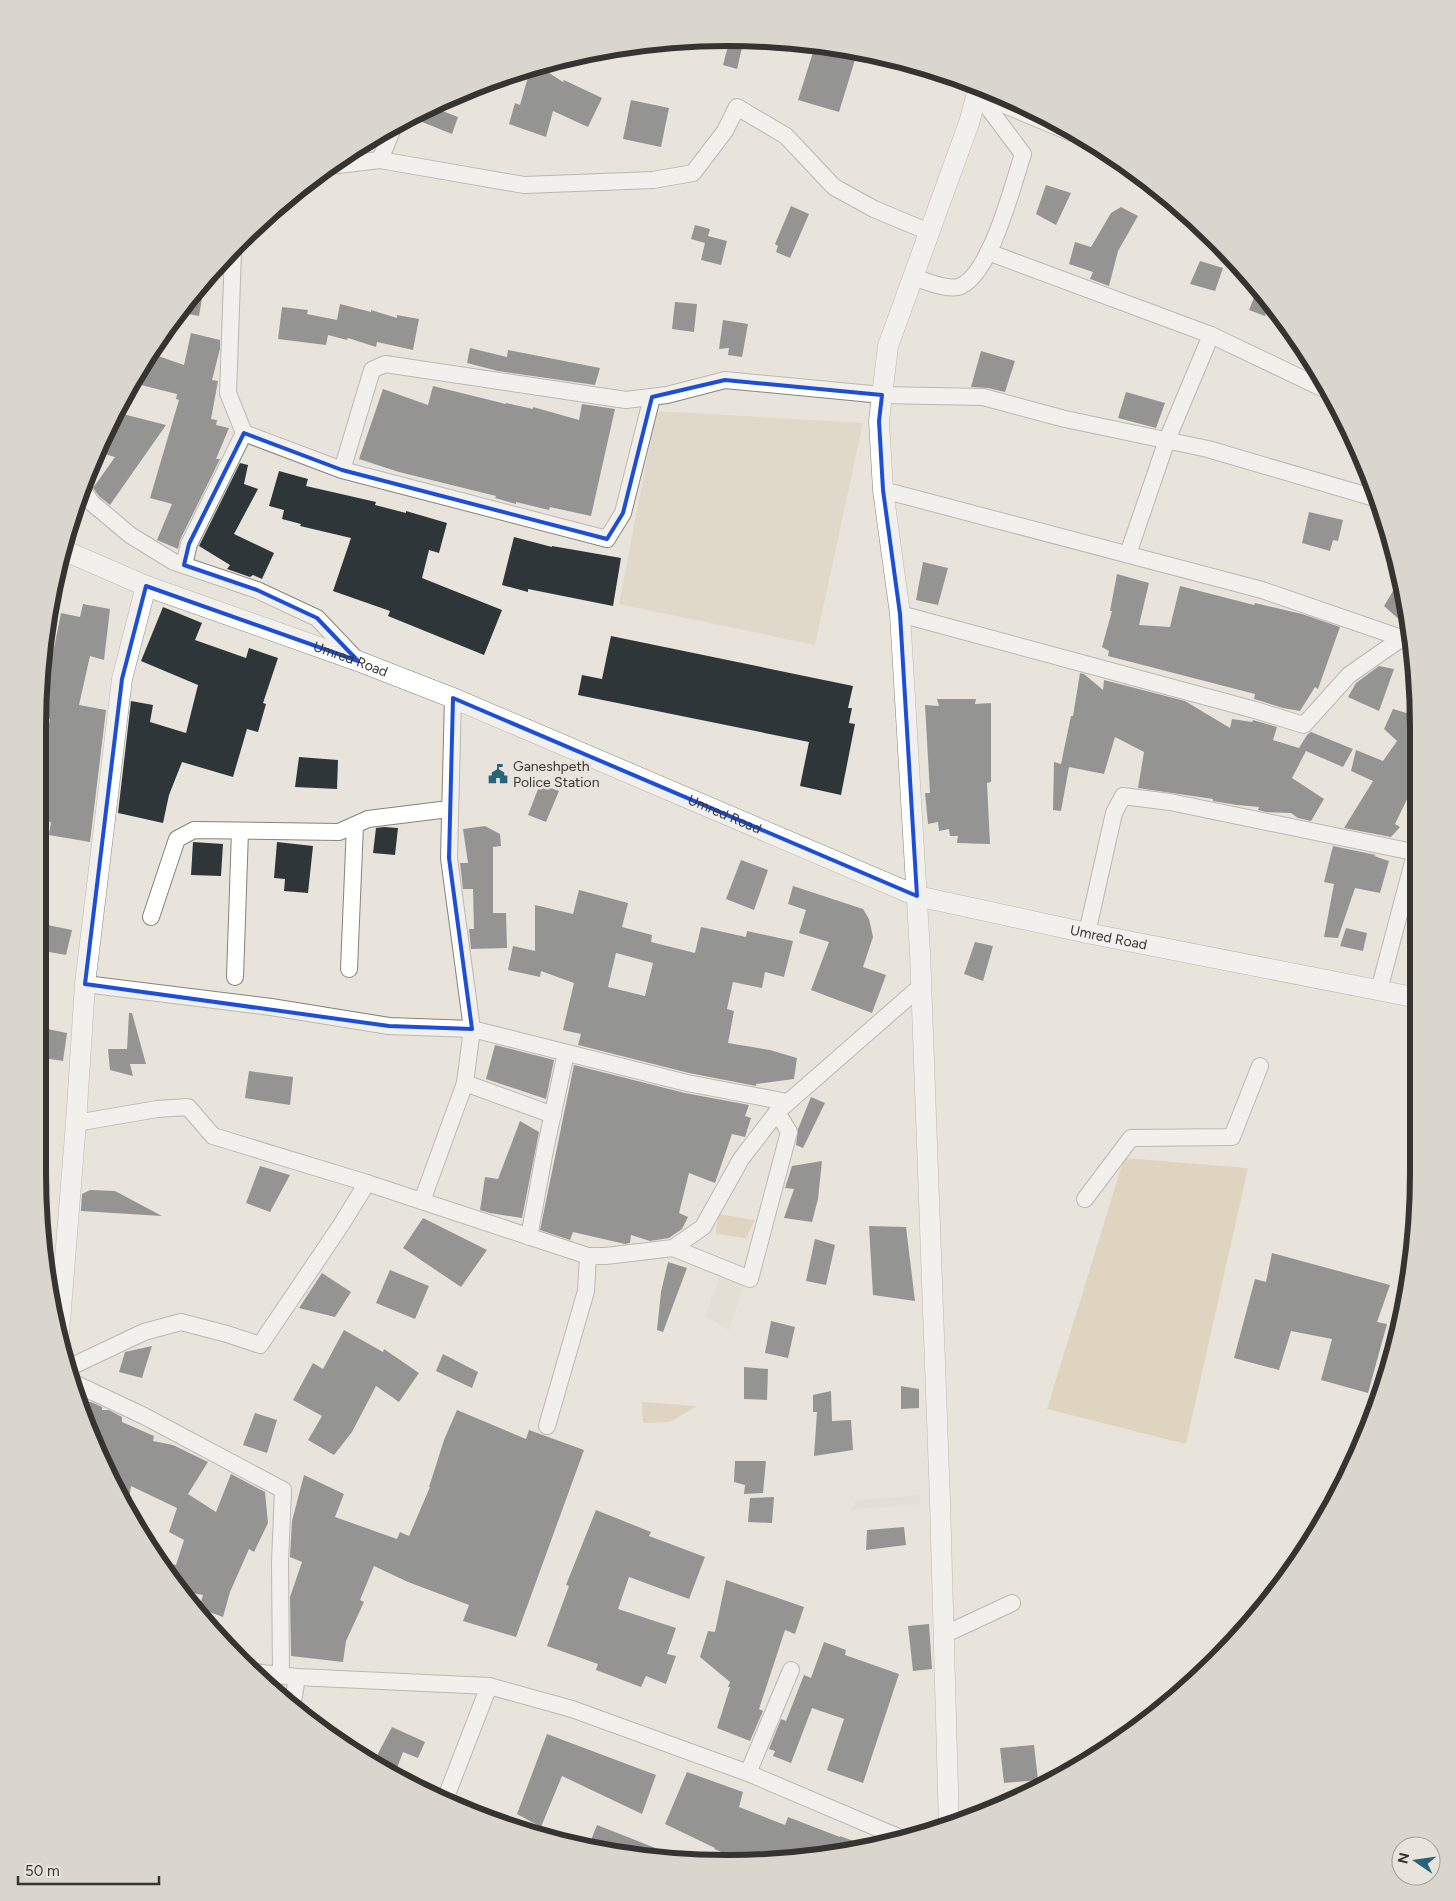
<svg xmlns="http://www.w3.org/2000/svg" width="1456" height="1901" font-family="Figtree,sans-serif">
<rect width="100%" height="100%" fill="#e8e4dc"/>
<g fill="#e0d9ca">
<path d="M656,411L863,423L815,645L619,604Z"/>
<path d="M720,1276L745,1283L729,1330L705,1316Z"/>
<path d="M920,1495V1504L851,1510L856,1500Z"/>
</g>
<g fill="#d4c29c">
<path d="M1124,1158L1248,1168L1186,1444L1047,1409Z"/>
<path d="M718,1214L755,1220L746,1238L716,1234Z"/>
<path d="M642,1402L697,1406L670,1422L643,1423Z"/>
</g>
<g fill="#2f363a" fill-rule="evenodd">
<path d="M730,38L744,39L737,69L723,65Z"/>
<path d="M815,46L858,50L839,112L798,100Z"/>
<path d="M540,67L563,82L564,80L602,98L588,127L553,111L546,137L509,124L515,103L520,105L530,70Z"/>
<path d="M631,100L669,108L661,147L623,139Z"/>
<path d="M432,107L458,117L452,134L412,118Z"/>
<path d="M1046,185L1071,193L1056,225L1036,214Z"/>
<path d="M791,206L809,214L790,258L776,252L778,246L775,244Z"/>
<path d="M1121,207L1138,216L1118,251L1109,286L1090,279L1093,272L1069,264L1075,242L1091,247L1111,213Z"/>
<path d="M695,225L710,229L708,236L727,241L721,265L701,260L705,243L691,239Z"/>
<path d="M1200,261L1223,268L1215,291L1190,284Z"/>
<path d="M205,281L199,316L177,312L180,308Z"/>
<path d="M1257,290L1269,304L1265,316L1249,310Z"/>
<path d="M675,302L697,304L694,332L672,329Z"/>
<path d="M340,304L371,312V310L397,318V315L419,319L413,350L377,342L376,347L348,338L347,340L328,335L326,345L278,339L282,307L308,310L307,314L337,320Z"/>
<path d="M723,320L748,324L742,357L728,355L729,348L719,349Z"/>
<path d="M191,333L220,340V349L212,380L218,381L211,419L217,420L216,425L229,428L216,459H220L180,540L178,549L157,540L172,504L150,498L179,400L176,399L177,394L133,383L150,355L158,356L184,365Z"/>
<path d="M470,348L507,357L508,350L600,368L595,385L498,371L467,363Z"/>
<path d="M981,351L1015,361L1005,392L988,388L971,387Z"/>
<path d="M433,386L506,404V403L533,409V407L579,420L582,404L615,409L591,516L550,507L549,510L516,502V504L495,498L496,496L399,472L359,459L383,389L428,405Z"/>
<path d="M1126,392L1165,403L1156,428L1118,418Z"/>
<path d="M115,412L166,425L110,505L99,496L93,488L115,457L98,452L109,422Z"/>
<path d="M240,463L248,465L244,484L258,489L234,534L274,553L262,579L253,575L250,577L227,569L230,565L199,546Z"/>
<path d="M279,471L308,479L306,486L376,502L375,505L406,513V511L447,523L439,553L429,550L422,578L502,610L484,655L388,616L390,611L333,591L351,538L300,526L301,524L282,519L284,510L269,506Z"/>
<path d="M1309,512L1343,520L1338,541L1333,540L1330,551L1302,543Z"/>
<path d="M514,537L552,547V546L621,558L613,606L528,589V592L502,585Z"/>
<path d="M923,562L948,568L938,605L916,600Z"/>
<path d="M1117,574L1149,583L1139,625L1170,627L1180,586L1254,605L1255,603L1302,614L1340,627L1318,689L1315,687L1300,711L1283,708L1254,699L1255,694L1108,656L1109,651L1102,647L1112,611H1110Z"/>
<path d="M1399,581L1411,630L1384,606Z"/>
<path d="M83,604L110,609L104,660L90,656L79,705L106,710L90,842L49,835L51,822L39,820V755L44,756L50,719L39,717V687L46,688L61,613L80,617Z"/>
<path d="M163,607L202,623L195,640L246,658L249,648L278,658L263,703L266,704L258,732L247,729L233,777L182,762L169,795L163,823L118,813L131,701L153,705L150,722L186,733L198,685L141,661Z"/>
<path d="M611,636L853,686L848,708H852L849,723L855,724L841,795L800,786L809,742L578,695L582,675L602,679Z"/>
<path d="M1379,666L1394,669L1379,711L1348,697L1356,683Z"/>
<path d="M1080,673L1084,674L1103,690L1104,680L1185,701L1230,728L1232,719L1252,722L1253,720L1277,727L1273,740L1299,748L1307,735L1311,732L1353,749L1343,767L1306,751L1292,778L1324,799L1311,821L1298,818L1291,813L1266,812L1258,810L1259,807L1237,805L1213,801V799L1138,788L1144,752L1115,737L1104,774L1069,767L1061,811L1053,810L1054,762L1061,764L1071,716H1073Z"/>
<path d="M937,699H976L975,704L991,703V782L987,783L990,844L957,843L958,836H950L949,829L939,831L938,822L928,824L925,793H930L925,705L939,706Z"/>
<path d="M1393,709L1413,715V787L1395,824L1400,827L1391,837L1344,828L1373,781L1351,771L1356,750L1383,761L1397,741L1384,729Z"/>
<path d="M299,757L338,760L337,789L295,787Z"/>
<path d="M540,784L559,791L546,822L528,815Z"/>
<path d="M485,826L500,834L501,846L493,847V913H506L507,948L471,949L469,929H474L473,889H463L460,863H468L463,829Z"/>
<path d="M384,827L398,828L395,855L373,853L376,828Z"/>
<path d="M193,842L223,844L221,876L191,875Z"/>
<path d="M277,842L313,846L308,893L284,891L285,879L274,878Z"/>
<path d="M1333,846L1376,855L1374,856L1389,861L1380,893L1355,888L1338,938L1324,937L1334,884L1324,882Z"/>
<path d="M741,860L768,870L754,910L726,899Z"/>
<path d="M793,886L863,909L869,919L873,937L863,967L886,975L872,1013L811,990L829,942L799,933L806,910L788,904Z"/>
<path d="M579,890L628,903L622,927L652,935L651,942L695,953L701,927L746,937L747,931L793,941L784,977L765,972L762,988L733,982L727,1009L734,1011L728,1043L770,1050L797,1058L794,1079L756,1084V1086L689,1073L578,1045L581,1034L563,1030L574,983L541,971L540,977L508,970L513,946L535,951V905L573,914ZM616,953L653,963L645,996L608,987Z"/>
<path d="M38,923L72,930L66,955L38,950Z"/>
<path d="M1346,928L1367,933L1363,951L1340,946Z"/>
<path d="M975,942L993,946L983,981L964,974Z"/>
<path d="M129,1013H132L146,1064H130L133,1076L110,1070L108,1049H127Z"/>
<path d="M38,1027L67,1033L63,1061L38,1057Z"/>
<path d="M495,1045L554,1060L546,1099L486,1079Z"/>
<path d="M574,1065L685,1093L749,1105L745,1116L751,1118L745,1137L732,1134L715,1183L689,1173L679,1213L688,1217L682,1229L669,1238L650,1241L631,1235L630,1243L625,1244L573,1232L570,1240L540,1230Z"/>
<path d="M249,1071L293,1077L290,1105L245,1098Z"/>
<path d="M811,1097L825,1103L803,1148L796,1145L798,1129Z"/>
<path d="M520,1121L539,1132L522,1218L490,1213L480,1210L485,1177L498,1179Z"/>
<path d="M822,1161L818,1199L812,1222L784,1218L794,1189L785,1188L792,1166Z"/>
<path d="M260,1166L290,1175L270,1212L246,1203Z"/>
<path d="M90,1190L115,1191L162,1216L81,1211L82,1194Z"/>
<path d="M423,1218L487,1250L461,1287L403,1248Z"/>
<path d="M869,1226L906,1227L915,1301L873,1295Z"/>
<path d="M815,1239L835,1245L826,1285L806,1281Z"/>
<path d="M1272,1253L1390,1285L1377,1322L1387,1324L1368,1393L1321,1380L1332,1339L1291,1331L1279,1370L1234,1358L1255,1279L1266,1282Z"/>
<path d="M668,1262L687,1268L663,1332L657,1330L661,1292Z"/>
<path d="M390,1270L429,1286L415,1319L376,1303Z"/>
<path d="M322,1273L351,1292L335,1317L299,1308Z"/>
<path d="M771,1321L795,1327L788,1358L765,1353Z"/>
<path d="M344,1330L383,1352L384,1349L419,1373L399,1402L376,1386L352,1432L334,1455L308,1440L322,1416L293,1400L313,1363L323,1369Z"/>
<path d="M152,1346L142,1378L119,1372L125,1352Z"/>
<path d="M443,1354L478,1372L472,1388L436,1371Z"/>
<path d="M744,1367L768,1369L767,1400L744,1399Z"/>
<path d="M901,1386L919,1389V1408L901,1409Z"/>
<path d="M831,1391L832,1421L851,1420L853,1450L814,1456L817,1412H813V1395Z"/>
<path d="M81,1401L91,1402L102,1407V1410H109L122,1417V1422L154,1436L153,1441L173,1445L208,1462L188,1494L216,1512L231,1474L265,1492L268,1523L254,1552L249,1549L230,1592L223,1617L199,1608L203,1595L187,1592L164,1563L176,1565L184,1540L169,1532L177,1508L131,1486L127,1512Z"/>
<path d="M457,1410L526,1439L529,1430L584,1450L516,1637L463,1621L469,1605L408,1582L374,1566L360,1600L364,1602L346,1641L343,1662L291,1656L290,1597L302,1562L290,1557L292,1521L304,1475L344,1494L335,1517L397,1539L400,1532L409,1536L430,1487H429L444,1440Z"/>
<path d="M255,1413L277,1420L267,1453L243,1445Z"/>
<path d="M735,1461H766L763,1493L744,1494L745,1485L734,1482Z"/>
<path d="M774,1497L772,1523L748,1522L750,1498Z"/>
<path d="M596,1510L651,1532L649,1536L705,1557L689,1599L629,1577L618,1609L676,1628L667,1654L676,1656L666,1684L646,1676L641,1687L596,1670L598,1664L547,1646L569,1586L566,1585Z"/>
<path d="M904,1527L906,1545L866,1550L867,1530Z"/>
<path d="M726,1580L804,1607L795,1634L785,1630L759,1709L763,1711L750,1741L717,1728L730,1687H728L730,1682L700,1657L708,1631L715,1632Z"/>
<path d="M929,1624L932,1669L913,1671L908,1626Z"/>
<path d="M824,1642L846,1650L845,1655L899,1674L863,1783L827,1770L844,1719L812,1708L791,1763L773,1756L775,1751L769,1749L781,1719L786,1721L804,1675L811,1678Z"/>
<path d="M392,1727L425,1742L418,1758L403,1752L394,1776L383,1771L373,1763Z"/>
<path d="M547,1734L656,1775L642,1814L562,1776L541,1827L517,1814Z"/>
<path d="M1034,1745L1038,1780L1004,1783L1000,1748Z"/>
<path d="M687,1772L743,1792L739,1807L785,1825L788,1817L840,1837V1836L872,1848L862,1850L732,1863L734,1857L714,1849L715,1848L665,1824Z"/>
<path d="M597,1825L658,1849L657,1854L589,1845Z"/>
</g>
<g fill="none" stroke-linecap="round" stroke-linejoin="round">
<defs>
<g id="minor">
<path d="M978,94L1072,133"/>
<path d="M380,160L393,128"/>
<path d="M329,166L380,160L524,185L653,180L693,173L725,131L737,107L786,136L834,187L874,209L929,232"/>
<path d="M233,252L228,393L244,433L342,470L607,539L623,513L652,397"/>
<path d="M988,252L1211,335L1324,389"/>
<path d="M913,277C926,281 945,290 958,287C990,278 1013,184 1023,154L978,94"/>
<path d="M342,470L372,370L385,364L626,400L667,395L725,380L882,395L983,397L1065,419L1208,449L1378,499"/>
<path d="M883,490L1262,590L1413,642"/>
<path d="M83,491L92,503L130,535L174,562L257,590L317,618L357,660"/>
<path d="M1128,554L1167,440L1211,335"/>
<path d="M184,565L189,544L244,433"/>
<path d="M900,614L1255,710L1304,725L1349,675L1402,638"/>
<path d="M151,917L177,839L194,830L339,832L368,819L449,809"/>
<path d="M1087,933L1114,813L1123,796L1170,802L1413,852"/>
<path d="M349,969L355,825"/>
<path d="M235,977L240,831"/>
<path d="M85,984L271,1007L389,1026L472,1029L687,1083L787,1102"/>
<path d="M1379,990L1413,862"/>
<path d="M465,1083L553,1115"/>
<path d="M76,1123L157,1109L188,1107L213,1136L367,1183L588,1256H606L673,1248L703,1227L741,1159L777,1112L921,986"/>
<path d="M1085,1199L1131,1138L1232,1137L1260,1066"/>
<path d="M422,1201L465,1083L472,1029L449,858L453,698"/>
<path d="M529,1237L545,1150L566,1053"/>
<path d="M673,1248L750,1279L789,1132L777,1112"/>
<path d="M68,1368L144,1332L181,1322L227,1334L260,1345L341,1225L367,1183"/>
<path d="M74,1383L144,1416L283,1490L280,1563L281,1676"/>
<path d="M547,1426L586,1291L588,1256"/>
<path d="M952,1631L1012,1603"/>
<path d="M254,1672L297,1677L489,1686L572,1709L748,1773L903,1839"/>
<path d="M293,1702L297,1677"/>
<path d="M748,1773L791,1670"/>
<path d="M446,1797L489,1686"/>
</g>
<g id="tertiary">
<path id="s1" d="M61,549L146,586L358,661L453,698L917,896L1087,933L1413,997"/>
<path d="M59,1333L76,1123L85,984L122,679L146,586"/>
<path d="M949,1827L940,1501L920,952L900,614L883,490L879,421L888,346L969,123L979,86"/>
</g>
</defs>
<use href="#minor" stroke="#86837b" stroke-width="18"/>
<use href="#tertiary" stroke="#86837b" stroke-width="21"/>
<use href="#minor" stroke="#fff" stroke-width="16"/>
<use href="#tertiary" stroke="#fff" stroke-width="20"/>
</g>
<path d="M0 0H1456V1901H0ZM725,380L882,395L879,421L883,490L900,614L917,896L453,698L449,858L472,1029L389,1026L85,984L122,679L146,586L358,661L317,618L257,590L184,565L189,544L244,433L342,470L607,539L623,513L652,397Z" fill="#e8e4dc" fill-opacity=".55" fill-rule="evenodd"/>
<path fill="none" stroke="#1d4ed8" stroke-width="4" stroke-linejoin="round" d="M725,380L882,395L879,421L883,490L900,614L917,896L453,698L449,858L472,1029L389,1026L85,984L122,679L146,586L358,661L317,618L257,590L184,565L189,544L244,433L342,470L607,539L623,513L652,397Z"/>
<defs>
<symbol id="civic-bare" viewBox="-9 -9 18 18"><path d="M-.6-6.5H3V-4.5H.6V-3L4-1V1h2V6H-6V1h2V-1L-.6-3ZM-1.2 2.5V6h2.4V2.5Z" fill="#27637a" stroke="#e8e4dc" stroke-width="2.5" paint-order="stroke"/></symbol>
</defs>
<g fill-rule="evenodd">
<use href="#civic-bare" x="484" y="760" width="28" height="28"/>
</g>
<g text-anchor="middle" dominant-baseline="central" stroke-width="5" stroke-linejoin="round" paint-order="stroke">
<g font-size="14" fill="#363431" stroke="#e8e4dc">
<text stroke="none"><textPath href="#s1" startOffset="310">Umred Road</textPath></text>
<text stroke="none"><textPath href="#s1" startOffset="715">Umred Road</textPath></text>
<text stroke="none"><textPath href="#s1" startOffset="1120">Umred Road</textPath></text>
</g>
<g font-size="14" fill="#363431" stroke="#e8e4dc" text-anchor="start">
<text x="513" y="766">Ganeshpeth<tspan x="513" dy="16">Police Station</tspan></text>
</g>
</g>
<path d="M0 0H1456V1901H0ZM728 46H728A682 682 0 0 1 1410 728V1173A682 682 0 0 1 728 1855H728A682 682 0 0 1 46 1173V728A682 682 0 0 1 728 46Z" fill="#dad6ce" fill-rule="evenodd"/>
<path fill="none" stroke="#363431" stroke-width="6" d="M728 46H728A682 682 0 0 1 1410 728V1173A682 682 0 0 1 728 1855H728A682 682 0 0 1 46 1173V728A682 682 0 0 1 728 46Z"/>
<g transform="translate(1416 1861) rotate(283)"><circle r="24" fill="#e8e4dc" stroke="#a19e98"/>
<path d="M0-4L9 19L0 12L-9 19Z" fill="#27637a"/>
<text y="-8" font-size="14" font-weight="bold" text-anchor="middle" fill="#363431">N</text>
</g>
<path d="M18 1876v8h141v-8" fill="none" stroke="#363431" stroke-width="2.5"/>
<text x="25" y="1876" font-size="15" fill="#363431" stroke="#e8e4dc" stroke-width="4" paint-order="stroke">50 m</text>
</svg>
